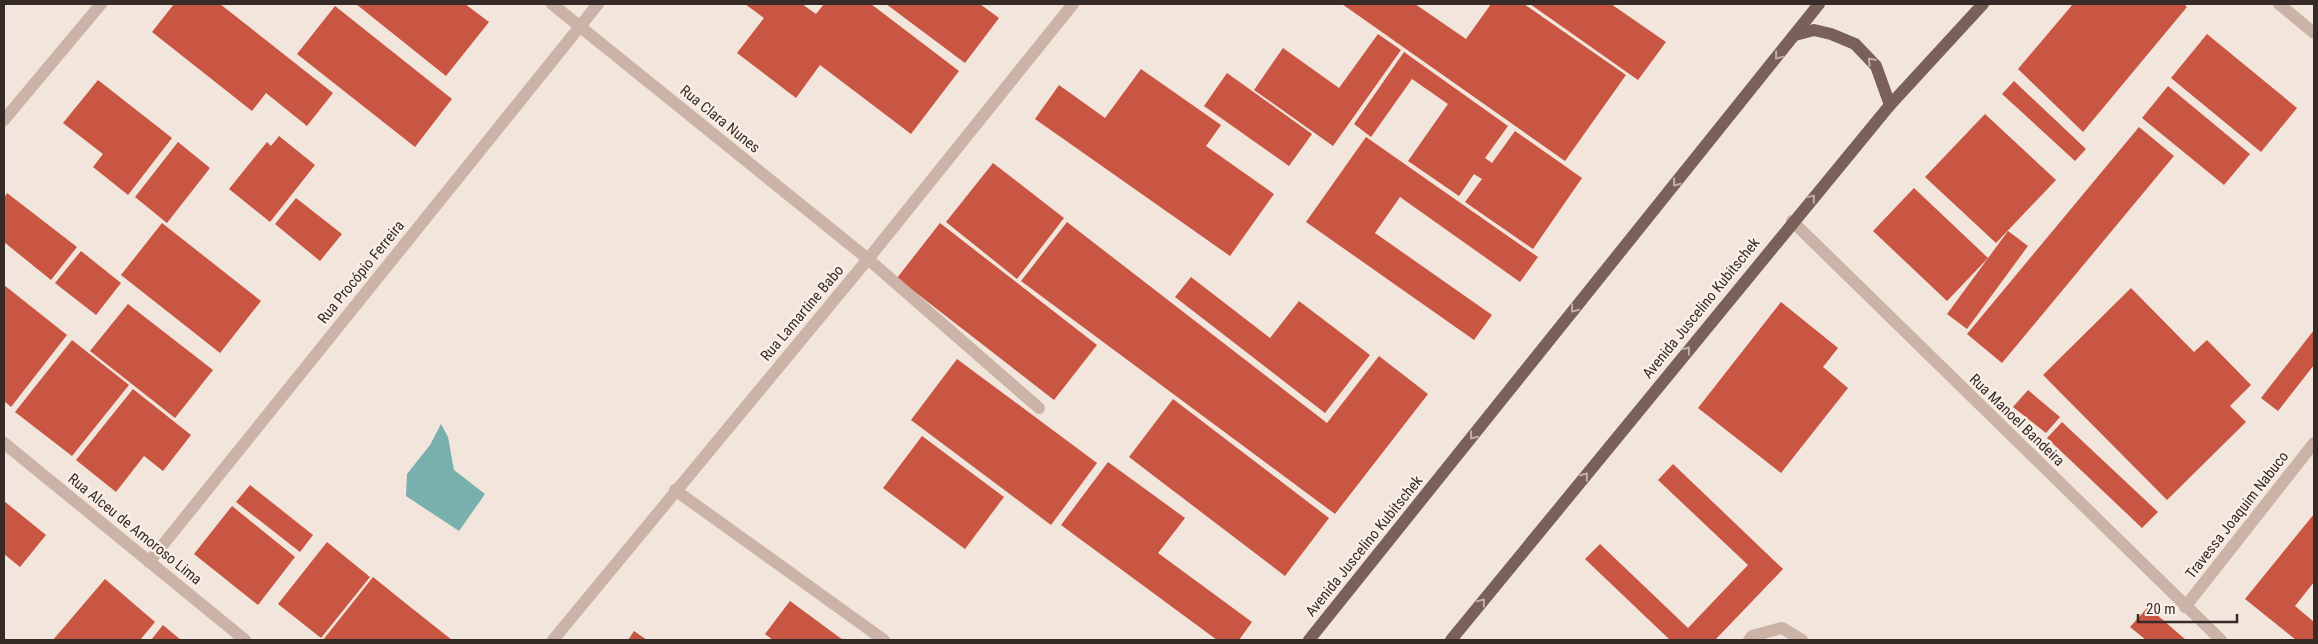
<svg xmlns="http://www.w3.org/2000/svg" width="2318" height="644" font-family="'Roboto Condensed',sans-serif">
<rect width="100%" height="100%" fill="#f2e5db"/>
<path fill="#79b0ad" d="M441,424L448,437L454,470L485,494L459,531L406,496L407,474L430,445Z"/>
<g fill="#c95543">
<path d="M174,4H220L333,93L307,126L266,93L252,111L152,32Z"/>
<path d="M356,4H465L489,22L446,76Z"/>
<path d="M745,4H802L816,14L824,4H871L959,71L911,134L820,65L796,98L737,53L764,18Z"/>
<path d="M886,4H980L999,18L965,63Z"/>
<path d="M1342,4H1415L1466,39L1491,4H1524L1626,75L1565,161Z"/>
<path d="M1530,4H1611L1666,42L1638,80Z"/>
<path d="M2073,4H2184L2187,7L2083,132L2018,69Z"/>
<path d="M335,6L452,99L415,147L297,54Z"/>
<path d="M1378,34L1401,50L1333,146L1254,90L1283,48L1339,88Z"/>
<path d="M2207,34L2297,108L2261,152L2171,78Z"/>
<path d="M1404,52L1508,126L1485,158L1492,163L1515,131L1582,178L1533,249L1465,202L1482,179L1474,174L1459,196L1408,161L1448,104L1412,79L1371,137L1354,124Z"/>
<path d="M1141,69L1221,125L1206,146L1274,194L1230,256L1035,119L1059,85L1105,118Z"/>
<path d="M1227,73L1312,134L1289,166L1204,106Z"/>
<path d="M98,80L172,138L128,195L93,167L103,154L63,123Z"/>
<path d="M2014,81L2086,149L2075,161L2002,94Z"/>
<path d="M2168,86L2250,154L2224,185L2142,118Z"/>
<path d="M1985,114L2056,180L1996,243L1925,177Z"/>
<path d="M2139,127L2174,156L2002,363L1967,334Z"/>
<path d="M279,136L315,165L270,222L229,189L267,142L271,146Z"/>
<path d="M1366,137L1538,257L1520,282L1400,197L1375,233L1492,315L1474,340L1306,222Z"/>
<path d="M178,142L210,168L167,223L135,197Z"/>
<path d="M993,163L1064,218L1017,279L946,222Z"/>
<path d="M1914,188L1988,258L1947,301L1873,231Z"/>
<path d="M7,193L77,247L51,280L4,242V198Z"/>
<path d="M296,198L342,234L320,261L275,224Z"/>
<path d="M1067,222L1327,423L1379,356L1428,394L1335,514L1021,281Z"/>
<path d="M162,223L261,301L220,353L121,275Z"/>
<path d="M940,223L1097,345L1054,400L897,278Z"/>
<path d="M2008,231L2028,246L1967,329L1947,314Z"/>
<path d="M81,251L121,283L96,315L55,283Z"/>
<path d="M1191,277L1270,338L1299,301L1370,355L1325,413L1175,297Z"/>
<path d="M4,285L67,335L11,407L4,401Z"/>
<path d="M2131,288L2194,352L2207,340L2251,385L2230,406L2246,422L2167,500L2043,375Z"/>
<path d="M1781,302L1838,348L1823,367L1848,388L1781,473L1698,408Z"/>
<path d="M128,304L213,370L175,418L90,351Z"/>
<path d="M2314,330V365L2278,411L2261,398Z"/>
<path d="M72,340L129,385L72,456L15,412Z"/>
<path d="M957,359L1097,463L1051,525L911,420Z"/>
<path d="M133,389L191,435L163,471L144,456L116,492L76,460Z"/>
<path d="M2028,390L2060,417L2046,433L2013,407Z"/>
<path d="M1173,399L1329,518L1285,576L1129,457Z"/>
<path d="M2062,422L2158,512L2142,528L2047,438Z"/>
<path d="M922,436L1004,497L965,549L883,488Z"/>
<path d="M1108,462L1185,518L1158,553L1252,622L1239,640H1217L1061,525Z"/>
<path d="M1673,464L1783,569L1715,640H1670L1585,559L1600,544L1688,628L1748,565L1658,480Z"/>
<path d="M250,485L313,535L300,552L236,502Z"/>
<path d="M4,501L46,535L20,567L4,554Z"/>
<path d="M232,506L295,557L258,605L194,554Z"/>
<path d="M2314,514V582L2295,606L2314,622V640H2296L2245,599Z"/>
<path d="M327,542L370,577L321,638L278,604Z"/>
<path d="M373,577L409,606L452,640H323Z"/>
<path d="M105,579L155,622L140,640H53Z"/>
<path d="M790,601L843,640H773L765,634Z"/>
<path d="M2148,607L2186,640H2146L2130,627Z"/>
<path d="M163,625L181,640H151Z"/>
<path d="M634,631L647,640H628Z"/>
</g>
<g fill="none" stroke-linecap="round" stroke-linejoin="round">
<g stroke="#cbb3a7" stroke-width="12">
<path d="M552,4L868,259L1039,408"/>
<path d="M2279,4L2314,33"/>
<path d="M4,120L101,4"/>
<path d="M1792,221L2221,640"/>
<path d="M4,443L245,640"/>
<path d="M675,490L884,640"/>
<path d="M149,562L598,4"/>
<path d="M2185,607L2314,443"/>
<path d="M553,640L868,259L1073,4"/>
<path d="M1749,640L1752,636L1782,628L1802,640"/>
</g>
<g stroke="#796058" stroke-width="12">
<path d="M1795,35L1814,30L1831,34L1855,44L1876,66L1890,105"/>
<path d="M1309,640L1819,4"/>
<path d="M1451,640L1890,105L1983,4"/>
</g>
</g>
<defs><path id="oneway-chevron" d="M-2-3.5L2.5 0L-2 3.5" fill="none" stroke-width="1.6" stroke-linecap="round" stroke-linejoin="round" transform="scale(1.25)"/></defs>
<g stroke="#c0afa7">
<use href="#oneway-chevron" transform="translate(1778 56) rotate(129)"/>
<use href="#oneway-chevron" transform="translate(1871 61) rotate(-134)"/>
<use href="#oneway-chevron" transform="translate(1676 183) rotate(129)"/>
<use href="#oneway-chevron" transform="translate(1812 198) rotate(-50)"/>
<use href="#oneway-chevron" transform="translate(1574 309) rotate(129)"/>
<use href="#oneway-chevron" transform="translate(1687 350) rotate(-51)"/>
<use href="#oneway-chevron" transform="translate(1473 436) rotate(129)"/>
<use href="#oneway-chevron" transform="translate(1585 476) rotate(-51)"/>
<use href="#oneway-chevron" transform="translate(1482 602) rotate(-51)"/>
</g>
<g text-anchor="middle" dominant-baseline="central" stroke-width="4.5" stroke-linejoin="round" paint-order="stroke">
<g font-size="15" fill="#372b28" stroke="#faf0e8">
<text transform="translate(720 119) rotate(39)">Rua Clara Nunes</text>
<text transform="translate(361 272) rotate(-51)">Rua Procópio Ferreira</text>
<text transform="translate(1701 308) rotate(-51)">Avenida Juscelino Kubitschek</text>
<text transform="translate(802 313) rotate(-50)">Rua Lamartine Babo</text>
<text transform="translate(2017 420) rotate(44)">Rua Manoel Bandeira</text>
<text transform="translate(2237 515) rotate(-52)">Travessa Joaquim Nabuco</text>
<text transform="translate(135 529) rotate(39)">Rua Alceu de Amoroso Lima</text>
<text transform="translate(1364 546) rotate(-51)">Avenida Juscelino Kubitschek</text>
</g>
</g>
<rect width="2318" height="644" fill="none" stroke="#372b28" stroke-width="10"/>
<path d="M2138 614v8h99v-8" fill="none" stroke="#372b28" stroke-width="2.5"/>
<text x="2146" y="614" font-size="15" fill="#372b28" stroke="#faf0e8" stroke-width="4" paint-order="stroke">20 m</text>
</svg>
